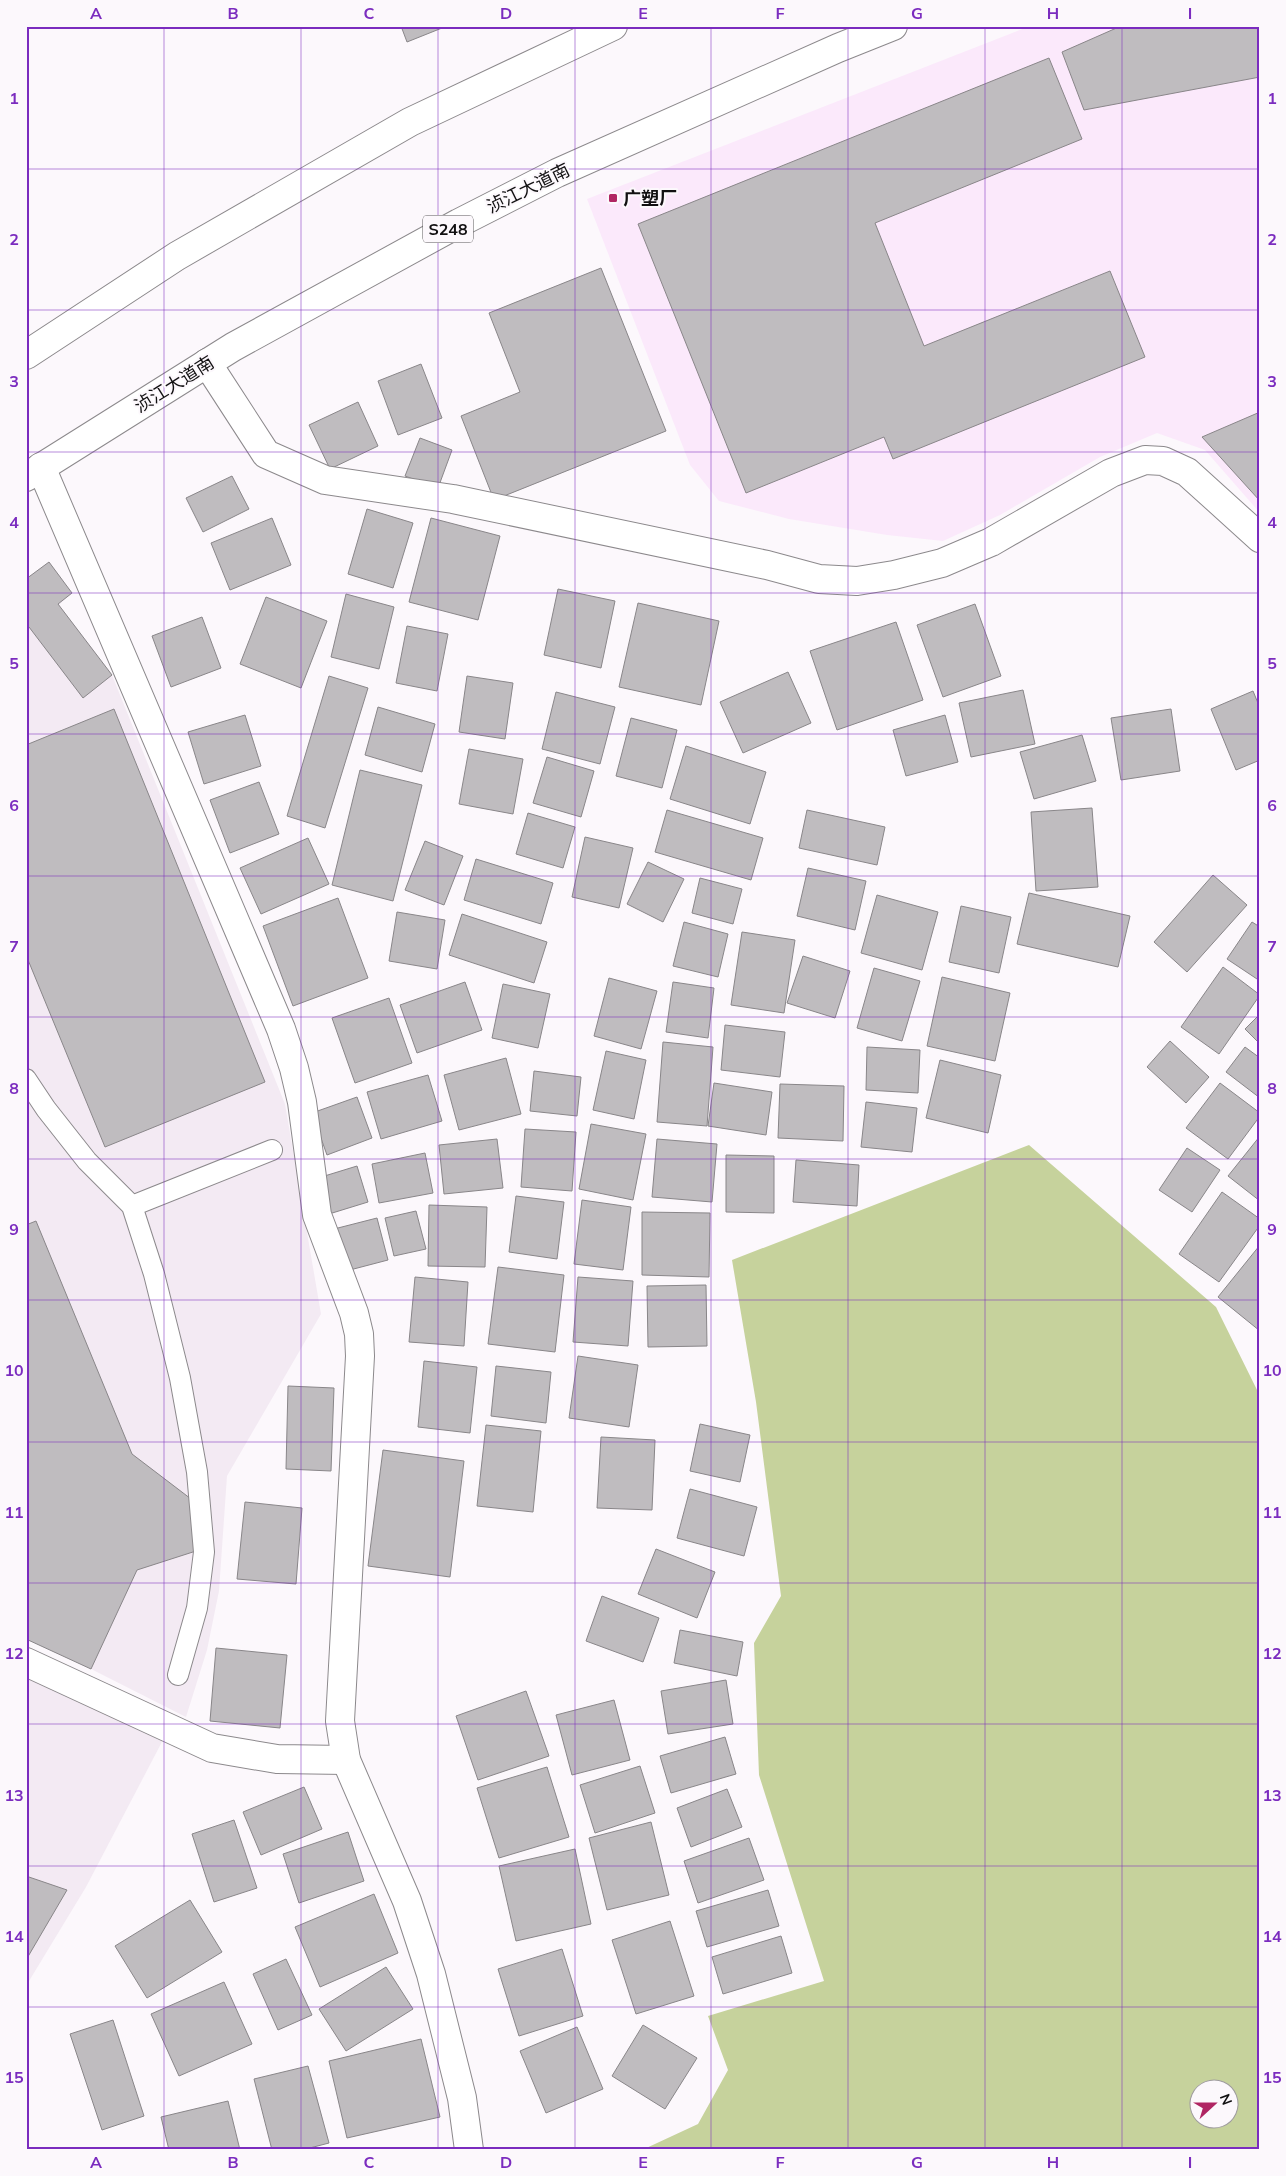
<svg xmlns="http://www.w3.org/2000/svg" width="1286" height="2176" font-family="Mulish,'Noto Sans SC',sans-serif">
<rect width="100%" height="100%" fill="#fcf8fc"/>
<path fill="#fbe9fb" d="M1030,26H1260V513L1205,450L1157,433L1100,457L1000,515L943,541L887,535L789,519L719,501L690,465L587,199Z"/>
<g fill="#f3eaf3">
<path d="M49,562L72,593L59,605L112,675L285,1104L321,1314L227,1476L219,1591L207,1650L186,1717L91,1669L26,1639V579Z"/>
<path d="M26,1673L164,1738L86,1887L26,1986Z"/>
</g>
<path fill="#c6d29c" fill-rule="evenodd" d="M1029,1145L1216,1307L1260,1396V2150H642L698,2124L728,2070L708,2016L824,1981L759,1775L754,1643L781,1596L756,1402L732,1260ZM1198,2088H1228V2118H1198Z"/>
<g fill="#bfbcbf" stroke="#898689">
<path d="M401,26H447L407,42Z"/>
<path d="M1121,26H1260V77L1084,110L1062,52Z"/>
<path d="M1049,58L1082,139L875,223L924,346L1110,271L1145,357L893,459L884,437L746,493L638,224Z"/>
<path d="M601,268L666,431L494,500L461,416L520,392L489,313Z"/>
<path d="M421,364L442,418L398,435L378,381Z"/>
<path d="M358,402L378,446L330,469L309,425Z"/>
<path d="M1260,412V501L1202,437Z"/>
<path d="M420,438L452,450L438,488L405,476Z"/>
<path d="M232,476L249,509L203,532L186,498Z"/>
<path d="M367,509L413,523L393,588L348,574Z"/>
<path d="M272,518L291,565L230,590L211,543Z"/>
<path d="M431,518L500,536L478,620L409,602Z"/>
<path d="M49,562L72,593L58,604L112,675L83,698L29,627L26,629V579Z"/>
<path d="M558,589L615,601L601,668L544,655Z"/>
<path d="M346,594L394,607L379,669L331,657Z"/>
<path d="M266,597L327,621L301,688L240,664Z"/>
<path d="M638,603L719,621L701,705L619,687Z"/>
<path d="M975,604L1001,676L943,697L917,625Z"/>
<path d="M202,617L221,668L171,687L152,636Z"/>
<path d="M896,622L923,700L837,730L810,651Z"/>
<path d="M407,626L448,634L437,691L396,683Z"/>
<path d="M788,672L811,723L743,753L720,702Z"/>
<path d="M329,676L368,688L325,828L287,816Z"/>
<path d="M467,676L513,683L505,739L459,732Z"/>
<path d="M1023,690L1035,744L971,757L959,703Z"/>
<path d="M1253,691L1260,708V760L1236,770L1211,709Z"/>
<path d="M556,692L615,707L600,764L542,749Z"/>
<path d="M378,707L435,724L422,772L365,755Z"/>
<path d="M114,709L265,1082L105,1147L26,955V745Z"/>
<path d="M1171,709L1180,771L1121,780L1111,718Z"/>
<path d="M245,715L261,766L204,784L188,732Z"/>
<path d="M945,715L958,762L906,776L893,730Z"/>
<path d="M631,718L677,730L662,788L616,776Z"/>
<path d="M1082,735L1096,781L1034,799L1020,752Z"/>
<path d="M686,746L766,772L750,824L670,799Z"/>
<path d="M469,749L523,759L513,814L459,804Z"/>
<path d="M547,757L594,771L581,817L533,803Z"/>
<path d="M360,770L422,785L393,901L332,885Z"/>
<path d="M259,782L279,834L230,853L210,800Z"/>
<path d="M1092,808L1098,887L1036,891L1031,812Z"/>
<path d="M667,810L763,838L751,880L655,852Z"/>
<path d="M807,810L885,827L877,865L799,848Z"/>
<path d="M528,813L575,827L563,868L516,854Z"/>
<path d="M585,837L633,848L619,908L572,897Z"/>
<path d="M308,838L329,884L261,914L240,868Z"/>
<path d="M425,841L463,856L444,905L405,890Z"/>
<path d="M476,859L553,883L541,924L464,900Z"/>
<path d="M648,862L684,879L663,922L627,904Z"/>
<path d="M1260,866V911H1258Z"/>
<path d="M808,868L866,881L855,930L797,916Z"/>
<path d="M1213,875L1247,905L1187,972L1154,942Z"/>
<path d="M700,878L742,889L733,924L692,913Z"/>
<path d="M1029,893L1130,916L1118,967L1017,944Z"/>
<path d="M877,895L938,912L922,970L861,953Z"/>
<path d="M338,898L368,978L293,1006L263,926Z"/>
<path d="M961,906L1011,917L999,973L949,962Z"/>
<path d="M397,912L445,920L437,969L389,961Z"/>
<path d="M462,914L547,942L534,983L449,955Z"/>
<path d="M684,922L728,934L718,977L673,966Z"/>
<path d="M1252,922L1260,927V981L1227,959Z"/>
<path d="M742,932L795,940L784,1013L731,1005Z"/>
<path d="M803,956L850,971L835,1018L787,1003Z"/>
<path d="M1223,967L1260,995L1219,1054L1181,1027Z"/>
<path d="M874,968L920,981L902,1041L857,1028Z"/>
<path d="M942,977L1010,993L995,1061L927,1046Z"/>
<path d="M609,978L657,991L641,1049L594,1036Z"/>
<path d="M465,982L482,1030L417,1053L400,1005Z"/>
<path d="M673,982L714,988L708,1038L666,1032Z"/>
<path d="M503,984L550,994L538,1048L492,1038Z"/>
<path d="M389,998L412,1063L355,1083L332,1018Z"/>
<path d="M1260,1014V1044L1245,1029Z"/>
<path d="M725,1025L785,1032L780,1077L721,1070Z"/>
<path d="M1170,1041L1209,1077L1186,1103L1147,1067Z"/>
<path d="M663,1042L713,1047L707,1126L657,1122Z"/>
<path d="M867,1047L920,1050L918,1093L866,1090Z"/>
<path d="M1245,1047L1260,1058V1098L1226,1072Z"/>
<path d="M606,1051L646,1060L634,1119L593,1110Z"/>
<path d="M506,1058L521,1114L459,1130L444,1075Z"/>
<path d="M940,1060L1001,1075L988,1133L926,1118Z"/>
<path d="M534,1071L581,1077L577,1116L530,1111Z"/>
<path d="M428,1075L442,1121L381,1139L367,1092Z"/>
<path d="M714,1083L772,1092L766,1135L708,1126Z"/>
<path d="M1220,1083L1260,1113V1116L1228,1159L1186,1128Z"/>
<path d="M780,1084L844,1086L843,1141L778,1138Z"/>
<path d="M357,1097L372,1138L327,1155L312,1113Z"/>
<path d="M866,1102L917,1108L912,1152L861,1147Z"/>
<path d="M591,1124L646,1134L633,1200L579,1189Z"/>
<path d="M525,1129L576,1132L572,1191L521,1187Z"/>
<path d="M1260,1136V1201L1228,1176Z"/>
<path d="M497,1139L503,1188L444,1194L439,1145Z"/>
<path d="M657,1139L717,1144L712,1202L652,1197Z"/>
<path d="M1187,1148L1220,1170L1192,1212L1159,1190Z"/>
<path d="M425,1153L433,1193L379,1203L372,1164Z"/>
<path d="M726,1155L774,1156V1213L726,1212Z"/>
<path d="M796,1160L859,1165L857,1206L793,1202Z"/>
<path d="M357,1166L368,1202L329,1214L318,1178Z"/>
<path d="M1222,1192L1260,1219V1225L1219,1282L1179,1254Z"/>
<path d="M516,1196L564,1202L557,1259L509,1252Z"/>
<path d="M582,1200L631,1207L623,1270L574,1264Z"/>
<path d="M429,1205L487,1207L485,1267L428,1266Z"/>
<path d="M416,1211L426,1249L394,1256L385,1218Z"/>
<path d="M642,1212L710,1213L709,1277L642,1275Z"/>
<path d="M377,1218L388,1260L346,1271L334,1229Z"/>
<path d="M36,1221L132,1454L195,1502L196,1551L137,1570L91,1669L26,1639V1225Z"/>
<path d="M1260,1245V1331L1218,1297Z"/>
<path d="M498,1267L564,1275L555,1352L488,1344Z"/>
<path d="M415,1277L468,1282L464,1346L409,1342Z"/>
<path d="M578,1277L633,1281L628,1346L573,1342Z"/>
<path d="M706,1285L707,1346L648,1347L647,1286Z"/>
<path d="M578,1356L638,1365L629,1427L569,1418Z"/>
<path d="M424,1361L477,1367L470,1433L418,1427Z"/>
<path d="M496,1366L551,1372L546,1423L491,1416Z"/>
<path d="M288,1386L334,1388L331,1471L286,1469Z"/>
<path d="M700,1424L750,1435L740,1482L690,1471Z"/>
<path d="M486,1425L541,1431L533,1512L477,1506Z"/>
<path d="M601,1437L655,1440L652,1510L597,1508Z"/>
<path d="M383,1450L464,1461L450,1577L368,1566Z"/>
<path d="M690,1489L757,1507L744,1556L677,1538Z"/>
<path d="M245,1502L302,1508L296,1584L237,1579Z"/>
<path d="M656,1549L715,1572L697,1618L638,1594Z"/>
<path d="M602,1596L659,1618L643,1662L586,1641Z"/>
<path d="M680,1630L743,1642L737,1676L674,1663Z"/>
<path d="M216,1648L287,1655L280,1728L210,1721Z"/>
<path d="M726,1680L733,1724L668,1734L661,1691Z"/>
<path d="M526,1691L549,1756L478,1780L456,1716Z"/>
<path d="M614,1700L630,1760L572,1775L556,1715Z"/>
<path d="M725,1737L736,1774L671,1793L660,1756Z"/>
<path d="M640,1766L655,1813L595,1833L580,1785Z"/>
<path d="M547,1767L569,1837L499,1858L477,1788Z"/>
<path d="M304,1787L322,1829L261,1855L243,1812Z"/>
<path d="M727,1789L742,1827L691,1847L677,1808Z"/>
<path d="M234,1820L257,1888L214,1902L192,1834Z"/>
<path d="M651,1822L669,1895L607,1910L589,1838Z"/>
<path d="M348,1832L364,1881L299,1903L283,1854Z"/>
<path d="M749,1838L764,1880L698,1903L684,1861Z"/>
<path d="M575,1849L591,1924L516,1941L499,1866Z"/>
<path d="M26,1876L67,1890L26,1960Z"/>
<path d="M768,1890L779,1926L707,1947L696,1911Z"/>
<path d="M374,1894L398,1953L320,1987L295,1927Z"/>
<path d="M190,1900L222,1952L147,1998L115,1946Z"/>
<path d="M670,1921L694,1996L636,2014L612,1940Z"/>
<path d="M781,1936L792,1973L723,1994L712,1957Z"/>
<path d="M562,1949L583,2016L519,2036L498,1969Z"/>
<path d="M286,1959L312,2015L278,2030L253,1974Z"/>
<path d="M386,1967L413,2009L346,2051L319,2009Z"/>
<path d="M224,1982L252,2044L179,2076L151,2014Z"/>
<path d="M113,2020L144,2116L102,2130L70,2034Z"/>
<path d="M643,2025L697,2058L665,2109L612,2076Z"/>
<path d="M577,2027L603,2089L546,2113L520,2051Z"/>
<path d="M421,2039L440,2117L347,2138L329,2061Z"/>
<path d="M308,2066L329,2143L302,2150H272L254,2079Z"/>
<path d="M228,2101L240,2150H169L161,2117Z"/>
</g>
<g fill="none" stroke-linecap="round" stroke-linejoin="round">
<defs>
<g id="lane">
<path d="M26,1079L46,1109L87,1161L132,1206L154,1274L180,1378L197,1472L204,1552L197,1608L178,1675"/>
<path d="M132,1206L272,1150"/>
</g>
<g id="street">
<path d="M207,363L266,454L325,480L453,499L767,565L819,579L857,581L894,575L942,563L991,542L1111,473L1145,460L1163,461L1187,472L1260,538"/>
<path d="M41,467L281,1029L294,1068L302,1102L317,1215L354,1313L359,1334L360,1356L340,1721L346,1760L407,1901L431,1974L462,2098L469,2150"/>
<path d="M26,1662L212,1748L277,1759L346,1760"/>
</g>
<g id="primary">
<path d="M26,355L177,256L410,122L613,26"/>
<path d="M26,477L233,347L459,223L557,173L838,48L893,26"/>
</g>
</defs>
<use href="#lane" stroke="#8c898c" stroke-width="22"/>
<use href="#street" stroke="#8c898c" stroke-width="30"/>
<use href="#primary" stroke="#8c898c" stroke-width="30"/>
<use href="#lane" stroke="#fff" stroke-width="20"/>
<use href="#street" stroke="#fff" stroke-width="28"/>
<use href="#primary" stroke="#fff" stroke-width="28"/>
</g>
<path fill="none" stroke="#7b2cbf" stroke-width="1" stroke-opacity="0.55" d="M164,26V2150M301,26V2150M438,26V2150M575,26V2150M711,26V2150M848,26V2150M985,26V2150M1122,26V2150M26,169H1260M26,310H1260M26,452H1260M26,593H1260M26,734H1260M26,876H1260M26,1017H1260M26,1159H1260M26,1300H1260M26,1442H1260M26,1583H1260M26,1724H1260M26,1866H1260M26,2007H1260"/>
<rect fill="#b02563" stroke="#fcf8fc" stroke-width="2" x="608" y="193" width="10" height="10" rx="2.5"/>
<g text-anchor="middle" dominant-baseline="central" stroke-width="4" stroke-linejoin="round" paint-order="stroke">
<rect fill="#fcf8fc" stroke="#585658" stroke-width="1" x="423" y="215.5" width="50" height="27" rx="4"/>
<g font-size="16" font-weight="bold" fill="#111011">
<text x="448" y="229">S248</text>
</g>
<g font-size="18" fill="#111011" stroke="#fcf8fc">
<text transform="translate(528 188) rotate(-26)">浈江大道南</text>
<text transform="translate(174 384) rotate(-32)">浈江大道南</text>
</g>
<g font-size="18" font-weight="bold" fill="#111011" stroke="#fcf8fc" text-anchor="start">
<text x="623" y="198">广塑厂</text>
</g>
</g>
<rect width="1286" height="2176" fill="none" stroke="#fcf8fc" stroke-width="55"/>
<g transform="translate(1214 2104) rotate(69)"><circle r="24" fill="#fcf8fc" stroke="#9e9b9e"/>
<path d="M0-4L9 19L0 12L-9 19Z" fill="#b02563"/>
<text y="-8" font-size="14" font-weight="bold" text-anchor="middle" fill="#111011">N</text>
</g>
<rect x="28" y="28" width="1230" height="2120" fill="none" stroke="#7b2cbf" stroke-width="2"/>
<g font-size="16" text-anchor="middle" font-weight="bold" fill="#7b2cbf">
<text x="96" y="19">A</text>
<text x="233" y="19">B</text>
<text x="369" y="19">C</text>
<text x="506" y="19">D</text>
<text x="643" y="19">E</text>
<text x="780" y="19">F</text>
<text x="917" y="19">G</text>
<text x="1053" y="19">H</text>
<text x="1190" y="19">I</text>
<text x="14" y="104">1</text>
<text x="1272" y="104">1</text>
<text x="14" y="245">2</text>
<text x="1272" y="245">2</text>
<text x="14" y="387">3</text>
<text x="1272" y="387">3</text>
<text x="14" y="528">4</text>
<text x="1272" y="528">4</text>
<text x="14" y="669">5</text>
<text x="1272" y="669">5</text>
<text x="14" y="811">6</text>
<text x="1272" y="811">6</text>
<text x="14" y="952">7</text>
<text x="1272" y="952">7</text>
<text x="14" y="1094">8</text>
<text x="1272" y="1094">8</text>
<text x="14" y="1235">9</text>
<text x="1272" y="1235">9</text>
<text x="14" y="1376">10</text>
<text x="1272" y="1376">10</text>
<text x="14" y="1518">11</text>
<text x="1272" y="1518">11</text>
<text x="14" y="1659">12</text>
<text x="1272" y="1659">12</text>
<text x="14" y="1801">13</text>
<text x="1272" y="1801">13</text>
<text x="14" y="1942">14</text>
<text x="1272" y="1942">14</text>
<text x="14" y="2083">15</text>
<text x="1272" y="2083">15</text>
<text x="96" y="2168">A</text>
<text x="233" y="2168">B</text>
<text x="369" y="2168">C</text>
<text x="506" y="2168">D</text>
<text x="643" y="2168">E</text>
<text x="780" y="2168">F</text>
<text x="917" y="2168">G</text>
<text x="1053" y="2168">H</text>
<text x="1190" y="2168">I</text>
</g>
</svg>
